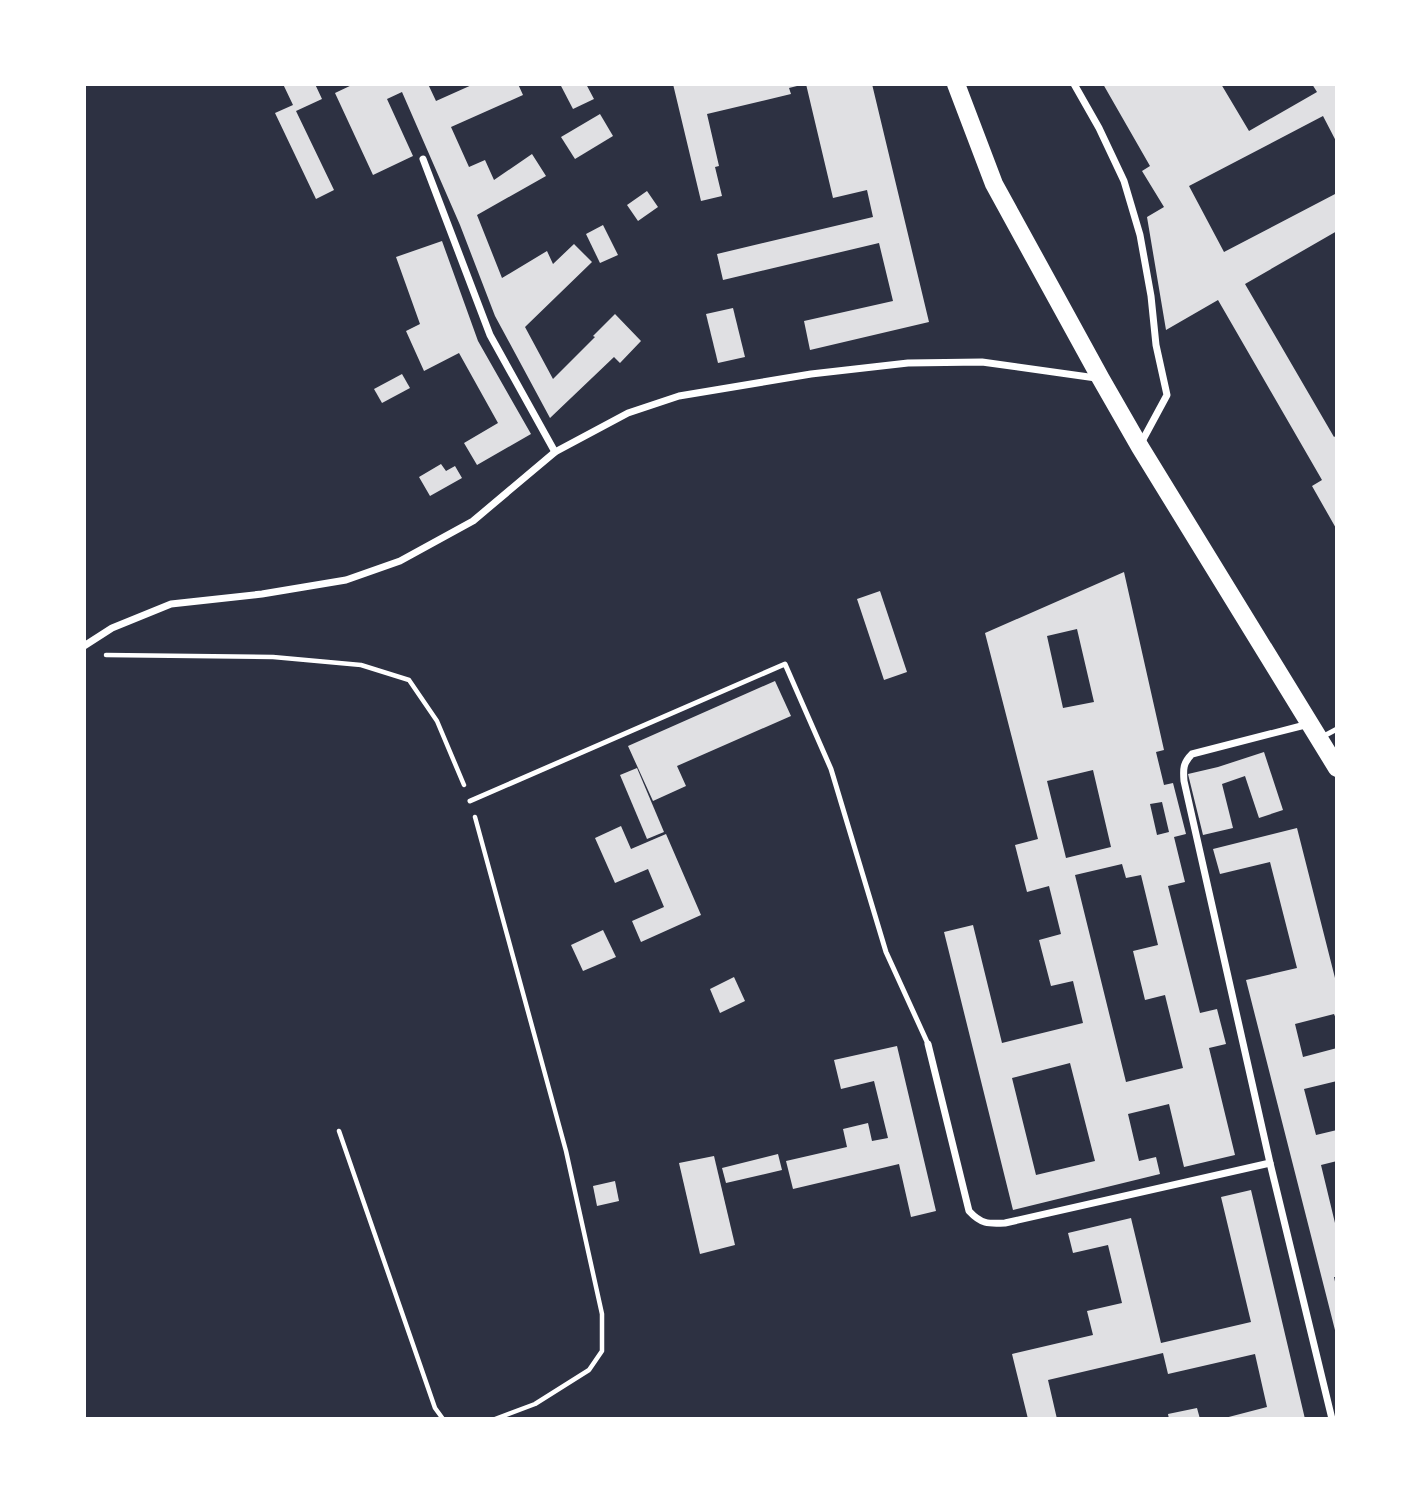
<svg xmlns="http://www.w3.org/2000/svg" width="1421" height="1503" font-family="'Golos Text',sans-serif">
<rect width="100%" height="100%" fill="#2d3142"/>
<g fill="#e0e0e3" fill-rule="evenodd">
<path d="M283,84H315L322,99L296,111L334,190L316,199L275,113L293,105Z"/>
<path d="M354,84H428L436,101L474,84H518L523,95L451,127L469,167L485,160L494,180L532,154L546,176L477,215L502,278L547,251L553,264L574,244L592,262L525,327L553,379L595,337L593,336L615,314L641,341L620,363L614,357L550,418L495,316L460,225L402,92L387,99L413,156L373,175L335,93Z"/>
<path d="M560,84H586L594,99L573,109Z"/>
<path d="M673,84H801V85L789,88L791,94L707,114L719,166L715,167L722,196L701,201Z"/>
<path d="M806,84H872L929,322L810,350L804,321L893,301L879,243L723,280L717,254L873,217L867,190L833,198Z"/>
<path d="M1103,84H1221L1249,131L1317,92L1312,84H1337V143L1323,116L1189,186L1224,252L1337,193V231L1245,284L1334,437L1337,435V530L1312,486L1322,480L1218,300L1166,330L1147,217L1164,207L1142,171L1150,166Z"/>
<path d="M600,114L613,136L575,159L561,137Z"/>
<path d="M647,191L658,207L638,221L627,205Z"/>
<path d="M603,225L618,255L600,263L586,234Z"/>
<path d="M442,241L478,341L531,434L477,465L464,443L498,423L459,353L424,371L406,331L420,324L396,257Z"/>
<path d="M733,308L745,357L718,363L706,314Z"/>
<path d="M402,374L410,388L382,403L374,389Z"/>
<path d="M441,464L446,471L455,466L462,478L430,496L419,477Z"/>
<path d="M1124,572L1164,750L1156,752L1164,785L1173,783L1186,834L1174,837L1185,882L1168,886L1200,1013L1217,1009L1226,1044L1209,1048L1235,1155L1184,1167L1169,1104L1128,1114L1139,1161L1156,1157L1160,1174L1013,1210L944,932L973,925L1002,1043L1083,1023L1073,981L1051,986L1039,940L1061,934L1049,886L1027,892L1015,845L1038,839L985,633ZM1077,629L1094,702L1063,708L1047,636ZM1093,770L1111,847L1066,858L1047,781ZM1162,802L1169,832L1157,835L1150,804ZM1122,864L1126,878L1141,875L1158,945L1133,951L1145,1000L1165,995L1183,1068L1126,1082L1075,875ZM1070,1063L1095,1161L1036,1175L1012,1078Z"/>
<path d="M880,591L907,672L884,680L857,599Z"/>
<path d="M775,681L791,716L677,766L686,786L653,801L628,746Z"/>
<path d="M1264,752L1283,810L1259,818L1245,776L1222,784L1233,828L1203,835L1188,774L1218,767Z"/>
<path d="M637,768L664,832L647,839L620,775Z"/>
<path d="M621,826L631,849L666,834L701,915L641,942L632,921L664,907L648,869L615,883L595,838Z"/>
<path d="M1297,828L1335,978L1337,977V1021L1334,1014L1295,1024L1303,1057L1337,1048V1081L1304,1089L1316,1135L1337,1130V1161L1321,1165L1335,1223H1337V1277H1334L1337,1291L1336,1334L1246,980L1297,968L1270,862L1220,874L1213,849Z"/>
<path d="M603,930L616,957L583,971L571,945Z"/>
<path d="M734,977L745,1001L720,1013L710,989Z"/>
<path d="M897,1046L936,1211L911,1217L899,1164L793,1189L786,1161L847,1147L843,1129L868,1123L872,1141L888,1138L874,1081L841,1089L834,1060Z"/>
<path d="M778,1154L782,1170L726,1183L722,1168Z"/>
<path d="M714,1156L735,1245L700,1254L679,1163Z"/>
<path d="M615,1181L619,1201L597,1206L593,1186Z"/>
<path d="M1251,1190L1305,1419H1221L1267,1407L1255,1354L1168,1374L1163,1353L1048,1380L1057,1419H1028L1012,1354L1093,1335L1087,1311L1122,1303L1108,1245L1073,1253L1068,1233L1131,1218L1161,1343L1251,1322L1221,1197Z"/>
<path d="M1197,1408L1200,1419H1169L1168,1414Z"/>
</g>
<g fill="none" stroke-linecap="round" stroke-linejoin="round">
<g stroke="#fff" stroke-width="4.5">
<path d="M106,655L273,657L361,665L409,680L437,721L464,785"/>
<path d="M475,817L566,1151L602,1314V1351L589,1370L535,1404L495,1419"/>
<path d="M339,1131L435,1408L443,1419"/>
</g>
<g stroke="#fff" stroke-width="5">
<path d="M1322,737L1337,729"/>
<path d="M470,801L785,664L831,769L886,952L928,1044"/>
</g>
<g stroke="#fff" stroke-width="7">
<path d="M1074,84L1099,128L1124,181L1140,235L1151,296L1156,345L1167,395L1140,445"/>
<path d="M423,159L490,335L555,452"/>
<path d="M84,646L112,628L171,604L262,594L346,580L400,561L473,521L555,452L628,413L679,396L811,374L908,363L982,362L1096,378"/>
<path d="M1309,724L1192,754C1183,763 1183,769 1184,781L1270,1163L1332,1419"/>
<path d="M928,1044L969,1211C981,1224 988,1224 1005,1223L1270,1163"/>
</g>
<path stroke="#fff" stroke-width="18" d="M956,84L994,184L1101,379L1140,447L1337,768"/>
</g>
<rect width="1421" height="1503" fill="none" stroke="#ffffff" stroke-width="172"/>
</svg>
